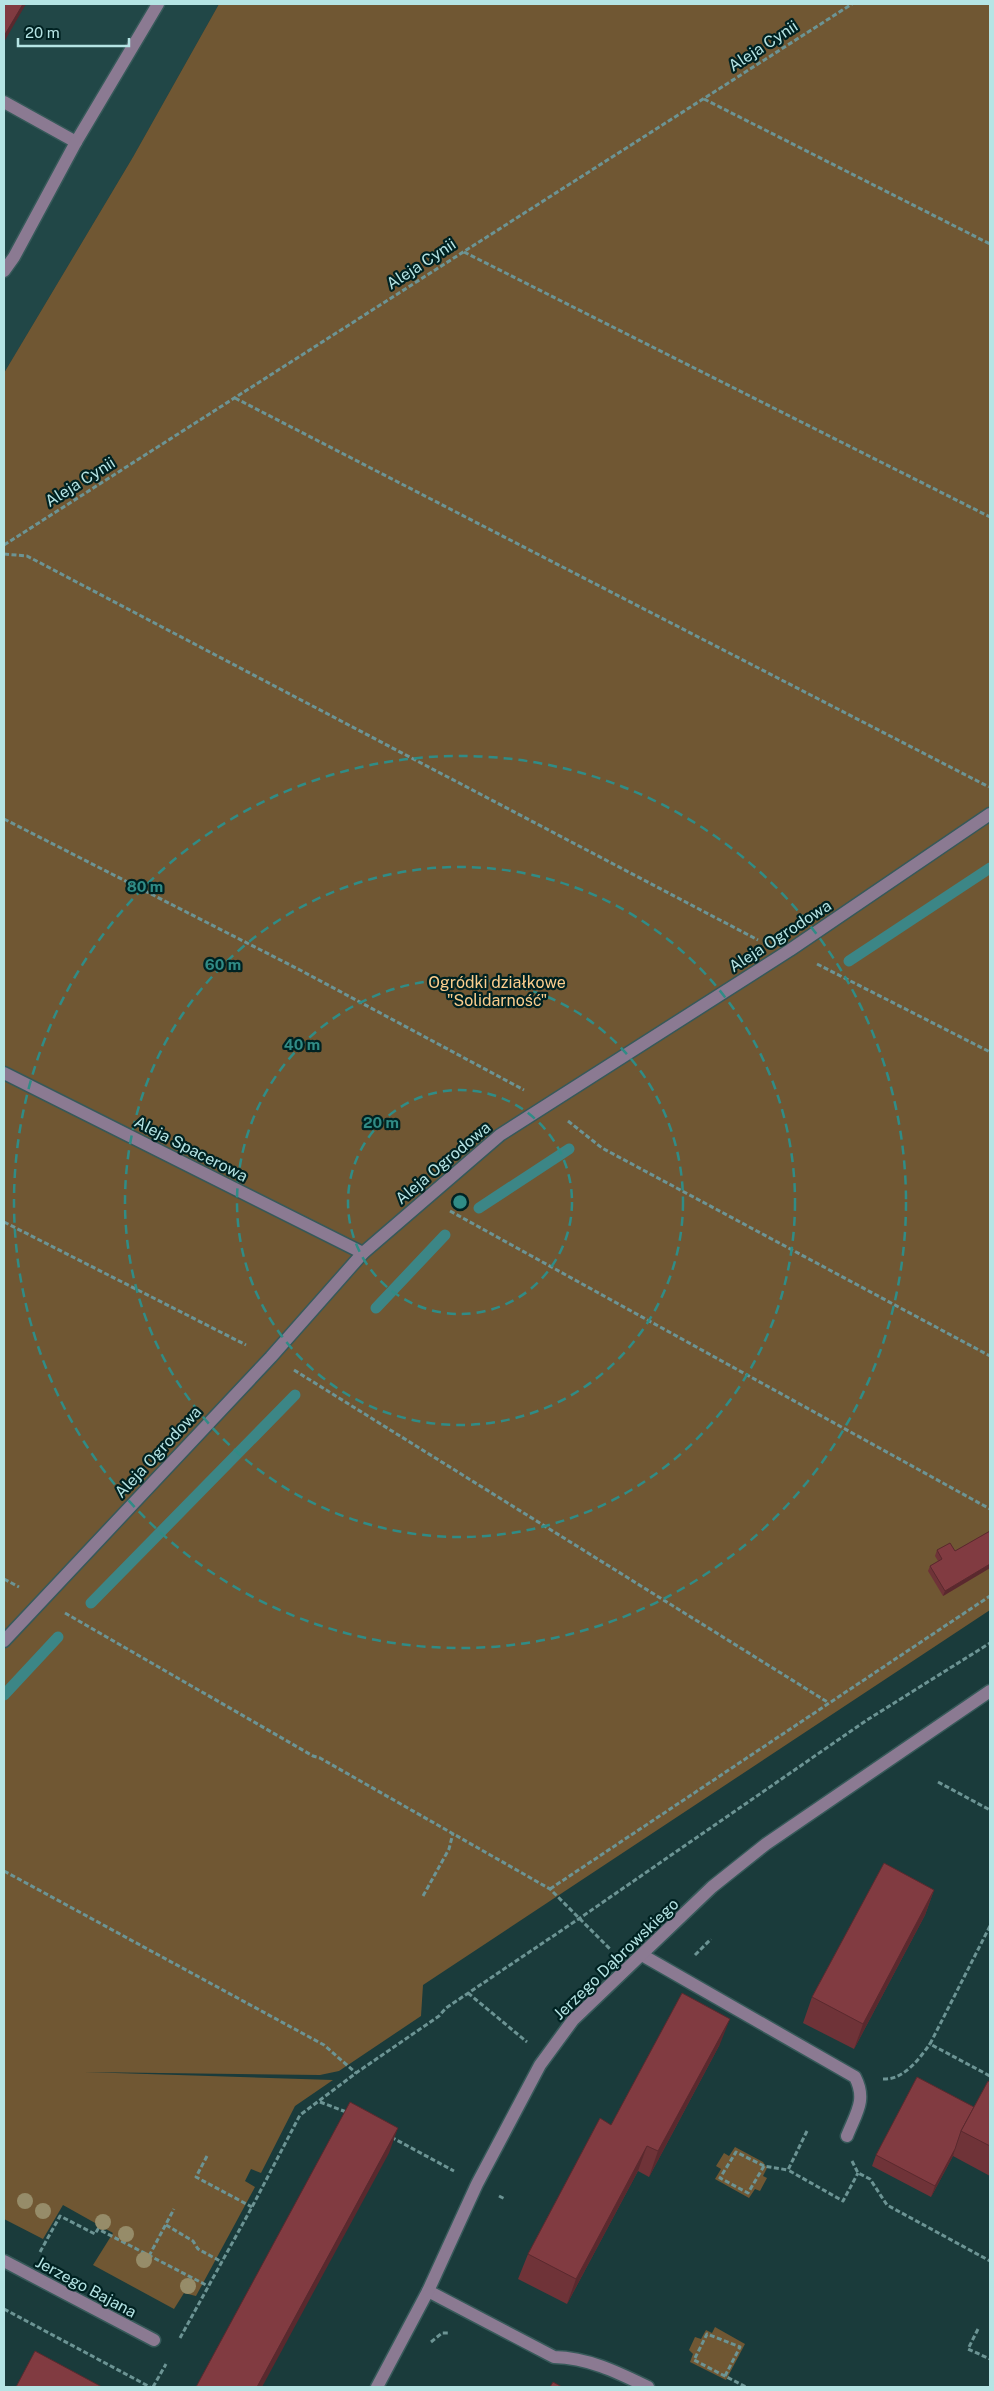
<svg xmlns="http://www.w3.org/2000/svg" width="994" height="2391" font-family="'Public Sans',sans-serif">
<rect width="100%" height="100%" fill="#1a3b3b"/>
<path fill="#214747" d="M4,4H219L133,157L4,373Z"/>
<g fill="#705733">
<path d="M219,4H990V1610L423,1985L421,2016L339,2071L320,2075L84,2072L333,2080L295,2106L261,2173L251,2169L245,2181L255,2187L196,2296L184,2293L174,2309L93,2265L113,2233L63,2205L43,2239L4,2219V373L133,157Z"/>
<path d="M735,2147L763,2162L767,2168L763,2176L767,2178L760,2191L755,2189L749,2198L715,2179L721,2169L716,2166L724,2153L729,2156Z"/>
<path d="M715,2327L745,2344L726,2380L690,2362L693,2354L689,2350L695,2337L701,2339L706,2330L712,2333Z"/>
</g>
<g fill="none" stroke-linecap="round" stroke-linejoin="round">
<g stroke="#3c8686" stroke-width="11">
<path d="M849,961L990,868"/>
<path d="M479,1208L569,1149"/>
<path d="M376,1308L445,1235"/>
<path d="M91,1603L295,1395"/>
<path d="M4,1695L58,1637"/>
</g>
<defs>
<g id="minor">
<path d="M4,102L76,142"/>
<path d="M4,271L14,257L76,142L158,4"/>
<path d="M4,1073L363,1253"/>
<path d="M4,1641L271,1357L363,1253L500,1135L790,950L990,814"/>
<path d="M642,1955L855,2077C867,2100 856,2113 847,2136"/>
<path d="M4,2261L154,2340"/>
<path d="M428,2291L554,2357C589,2358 617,2372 648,2387"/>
<path d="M377,2387L428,2291L477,2184L540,2065L573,2020L712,1887L766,1844L990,1691"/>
</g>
</defs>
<use href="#minor" stroke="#365959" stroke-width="15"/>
<g stroke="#6c9494" stroke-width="3" stroke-dasharray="5 2.5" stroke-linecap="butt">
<path d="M704,99L990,244"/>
<path d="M464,252L990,517"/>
<path d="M235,398L989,787"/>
<path d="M4,545L852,4"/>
<path d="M4,554L27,556L758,940"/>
<path d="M4,819L300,970L524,1090"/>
<path d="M817,964L990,1052"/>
<path d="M568,1121L602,1148L990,1356"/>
<path d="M450,1211L990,1509"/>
<path d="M4,1222L246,1345"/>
<path d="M294,1370L829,1703"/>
<path d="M4,1579L19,1587"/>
<path d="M65,1613L313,1756L320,1758L550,1889L611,1950"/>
<path d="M938,1782L990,1810"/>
<path d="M4,1871L324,2045L356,2073"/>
<path d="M550,1889L990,1596"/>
<path d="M423,1896L449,1849L453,1833"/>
<path d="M990,1926L930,2044L990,2076"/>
<path d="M695,1955L711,1939"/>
<path d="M468,1993L527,2042"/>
<path d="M883,2079C904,2080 919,2059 930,2044"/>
<path d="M320,2102L349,2113"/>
<path d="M807,2131L788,2170L843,2201L858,2173"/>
<path d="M391,2137L454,2171"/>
<path d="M207,2156L196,2177L252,2207"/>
<path d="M852,2161L858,2173L870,2179L887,2205L990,2261"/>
<path d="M764,2166L748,2193L720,2178L736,2152L764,2166L788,2170"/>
<path d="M499,2196L505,2199"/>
<path d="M166,2225L193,2241L198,2249L222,2262"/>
<path d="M40,2252L60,2216L95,2234L98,2229L208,2286"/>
<path d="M149,2256L174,2209"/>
<path d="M4,2309L150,2387"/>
<path d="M978,2329L968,2349L990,2359"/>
<path d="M180,2338L252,2207L300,2115L356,2073L439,2016L446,2008L580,1918L867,1720L990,1643"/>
<path d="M431,2342L442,2333H449"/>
<path d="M725,2376L740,2347L707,2334L694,2360L746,2387"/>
<path d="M153,2387L166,2364"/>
</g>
<use href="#minor" stroke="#8b7a92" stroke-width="12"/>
</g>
<g fill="#968c69">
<circle cx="25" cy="2201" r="8"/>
<circle cx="43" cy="2211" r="8"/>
<circle cx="103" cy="2222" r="8"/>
<circle cx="126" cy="2234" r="8"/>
<circle cx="144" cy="2260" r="8"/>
<circle cx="188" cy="2286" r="8"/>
</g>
<g fill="#6f3338">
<path d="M990,1531V1568L943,1596L928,1571L930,1566L938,1561L935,1556L937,1550L955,1551Z"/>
<path d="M934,1890L925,1915L854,2049L803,2023L812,1997Z"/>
<path d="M720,2044L649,2177L638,2171L567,2304L518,2279L528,2254L611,2125Z"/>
<path d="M990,2082V2176L953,2156L931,2197L872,2166L876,2155L974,2107Z"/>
</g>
<g fill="#5a292e">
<path d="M23,4H26L4,42V36Z"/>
<path d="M990,1564V1568L943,1596L945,1591Z"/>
<path d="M934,1890L925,1915L854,2049L863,2024Z"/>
<path d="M730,2019L720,2044L649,2177L658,2151Z"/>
<path d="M398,2128L389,2153L262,2387H257Z"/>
<path d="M647,2146L638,2171L567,2304L576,2279Z"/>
<path d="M955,2149L953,2156L931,2197L935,2186Z"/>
</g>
<g fill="#813b41" stroke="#5a292e">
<path d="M4,4H23L4,36Z"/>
<path d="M990,1531V1564L945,1591L930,1566L942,1559L937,1550L950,1543L955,1551Z"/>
<path d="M884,1863L934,1890L863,2024L812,1997Z"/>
<path d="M682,1993L730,2019L658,2151L647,2146L576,2279L528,2254L600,2118L611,2125Z"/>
<path d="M917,2077L974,2107L961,2131L955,2149L935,2186L876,2155Z"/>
<path d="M988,2081L990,2082V2146L961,2131Z"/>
<path d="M350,2102L398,2128L257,2387H196Z"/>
<path d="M35,2351L102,2387H16Z"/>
<path d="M553,2382L562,2387H550Z"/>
</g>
<g fill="none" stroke="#308c86" stroke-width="2.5" stroke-dasharray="9 6">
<circle cx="460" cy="1202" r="112"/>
<circle cx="460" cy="1202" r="223"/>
<circle cx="460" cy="1202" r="335"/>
<circle cx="460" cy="1202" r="446"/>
</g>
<g text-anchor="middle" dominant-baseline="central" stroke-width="4.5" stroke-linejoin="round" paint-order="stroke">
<g font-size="16" fill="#b5e4e4" stroke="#022">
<text transform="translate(763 46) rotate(-33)">Aleja Cynii</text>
<text transform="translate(421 264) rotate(-33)">Aleja Cynii</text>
<text transform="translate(80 482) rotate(-32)">Aleja Cynii</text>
<text transform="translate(780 936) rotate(-33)">Aleja Ogrodowa</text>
<text transform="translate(191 1149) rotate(27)">Aleja Spacerowa</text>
<text transform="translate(443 1163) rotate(-40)">Aleja Ogrodowa</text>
<text transform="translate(158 1452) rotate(-47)">Aleja Ogrodowa</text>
<text transform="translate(616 1959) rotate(-44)">Jerzego Dąbrowskiego</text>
<text transform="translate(86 2287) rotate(28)">Jerzego Bajana</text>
</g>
<g font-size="16" fill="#fbce8e" stroke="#022">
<text x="497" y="982">Ogródki działkowe<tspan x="497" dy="18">"Solidarność"</tspan></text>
</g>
</g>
<circle cx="460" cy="1202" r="8" fill="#308c86" stroke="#022" stroke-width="2.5"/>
<g font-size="15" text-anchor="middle" font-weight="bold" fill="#308c86" stroke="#022" stroke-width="4.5" stroke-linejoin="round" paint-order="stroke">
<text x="145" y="892">80 m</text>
<text x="223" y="970">60 m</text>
<text x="302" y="1050">40 m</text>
<text x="381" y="1128">20 m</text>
</g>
<rect width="994" height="2391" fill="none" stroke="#b5e4e4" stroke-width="10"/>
<path d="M18 38v8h111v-8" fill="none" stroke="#b5e4e4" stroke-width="2.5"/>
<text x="25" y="38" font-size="15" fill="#b5e4e4" stroke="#002222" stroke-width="4" paint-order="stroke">20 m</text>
</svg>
